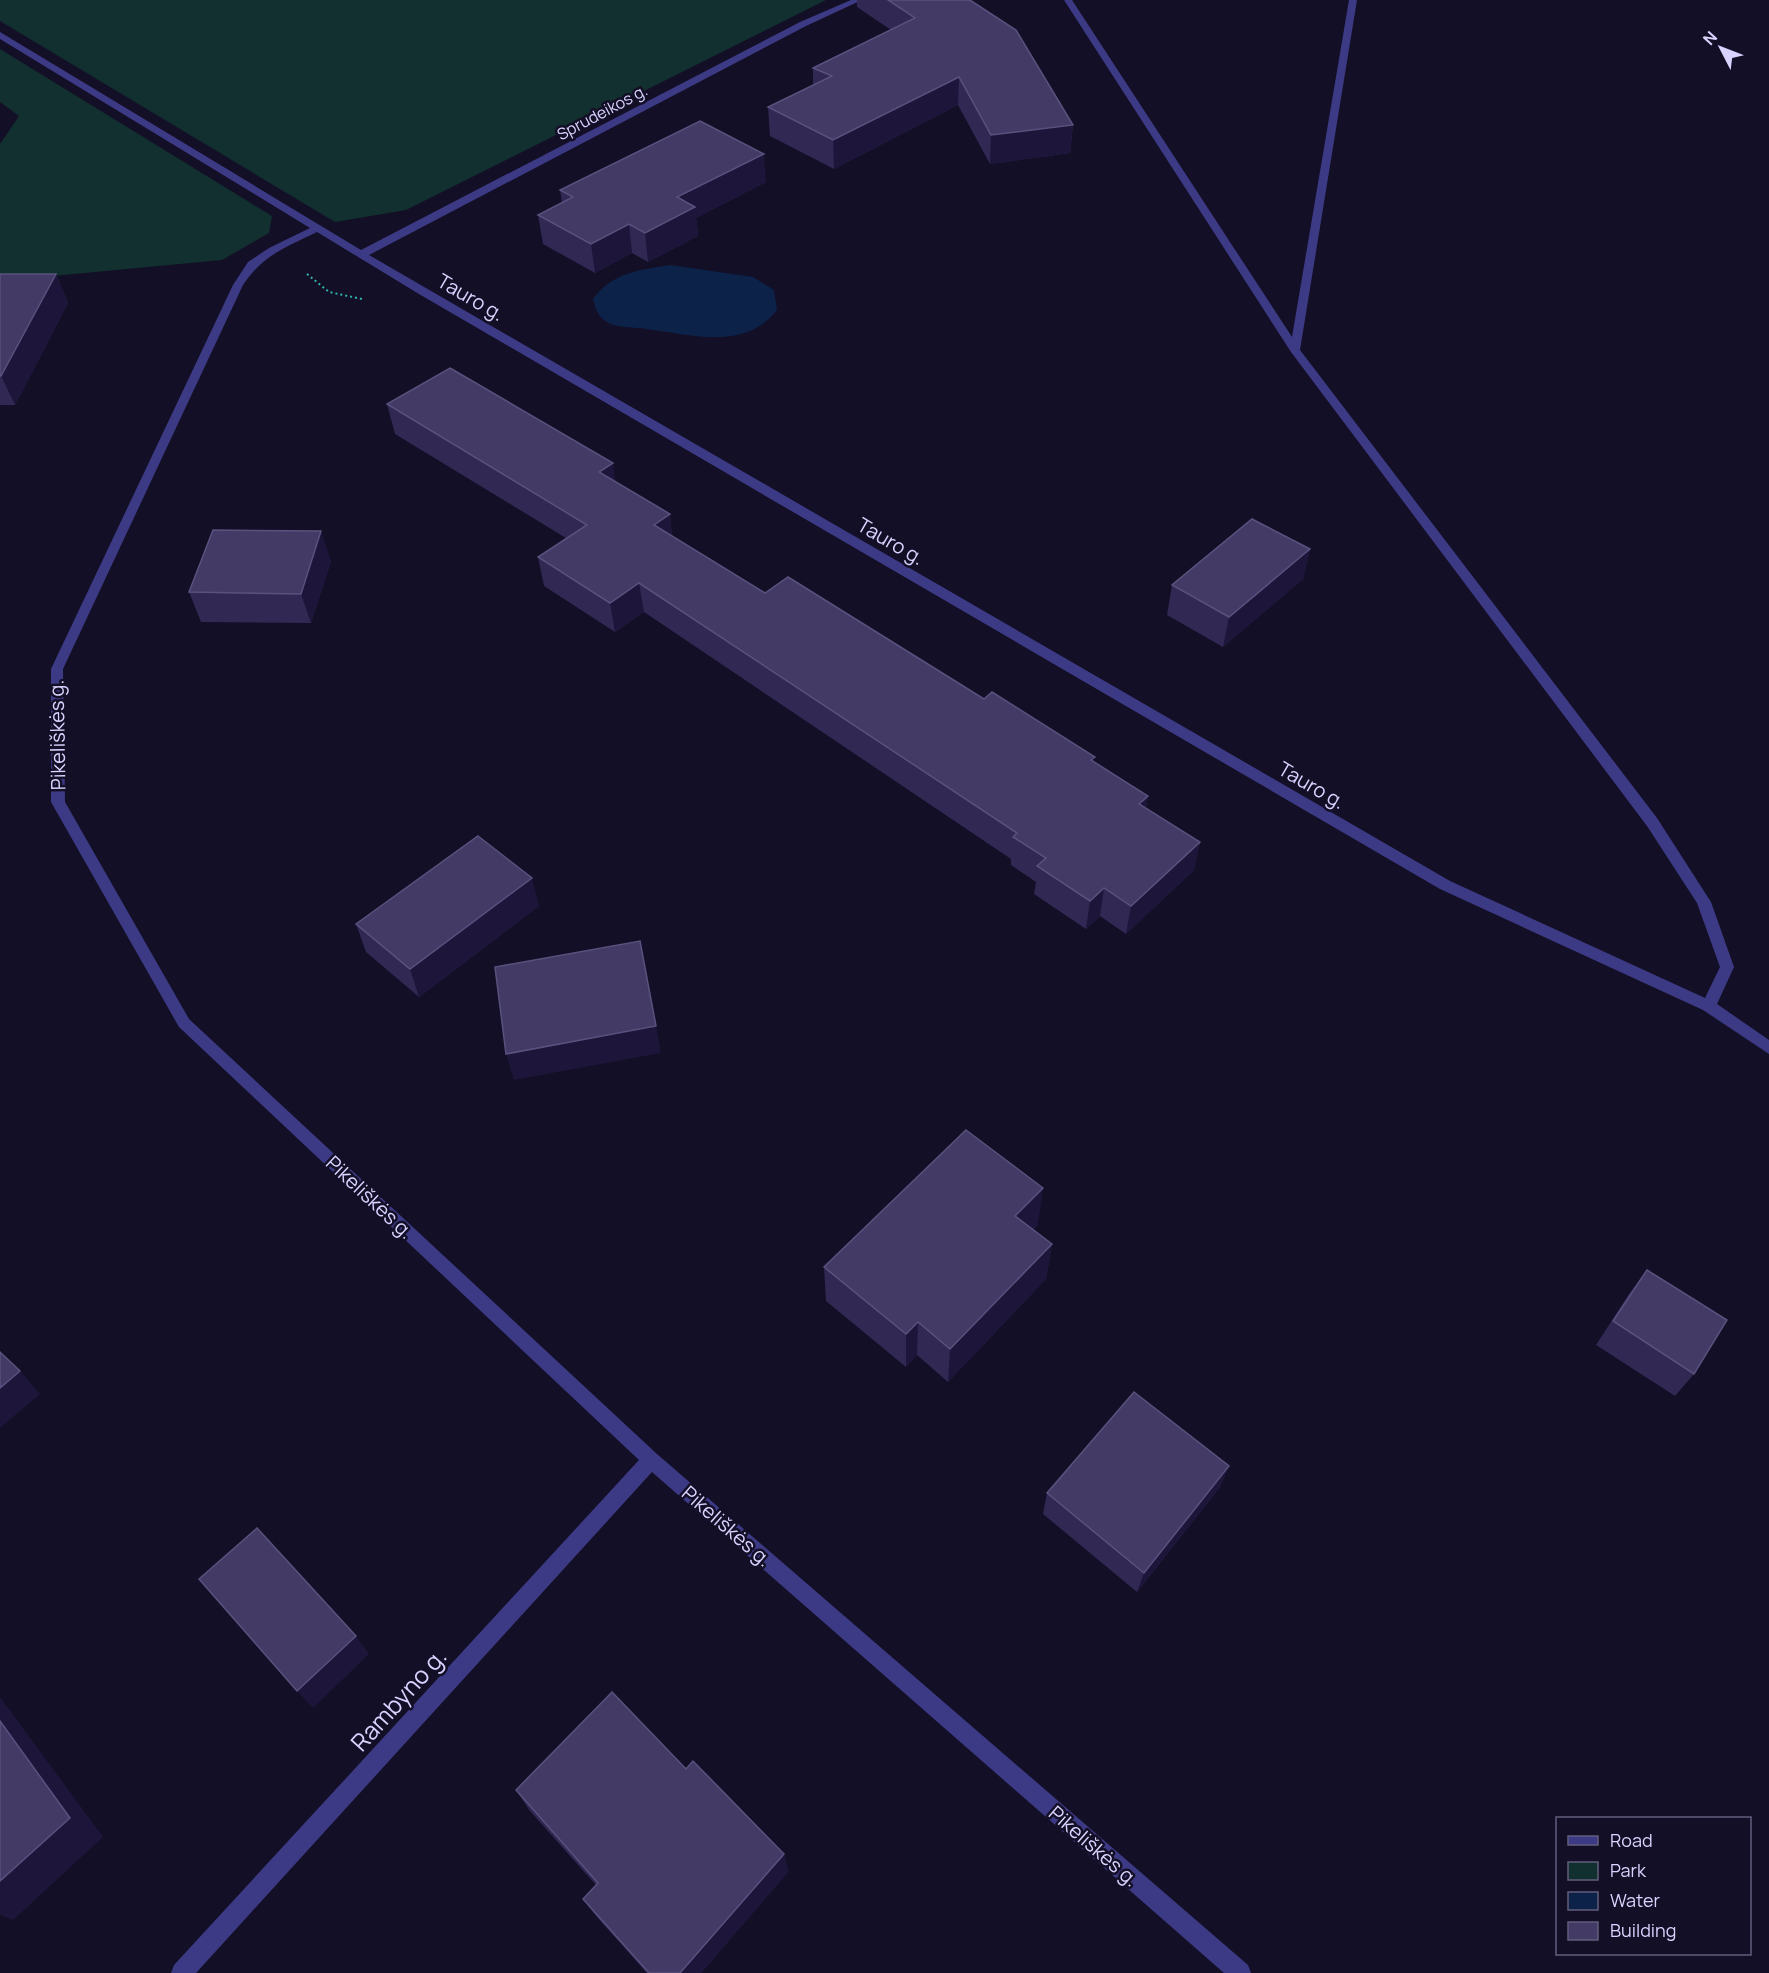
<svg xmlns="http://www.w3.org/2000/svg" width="1769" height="1973" font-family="Manrope,sans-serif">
<rect width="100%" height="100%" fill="#130f26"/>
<g fill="#12302f">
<path d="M0,0H826L406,210L335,222L0,21Z"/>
<path d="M0,49L272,216L269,233L222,260L0,281V144L19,116L0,102Z"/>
</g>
<path fill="#0c2248" d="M670,265L753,277L774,290L777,310C745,351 692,335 647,329C636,327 615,328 607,322C598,317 595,308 593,299C613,272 639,270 670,265Z"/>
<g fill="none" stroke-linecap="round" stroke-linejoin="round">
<path stroke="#2fb8b0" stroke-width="2" stroke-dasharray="2 3" stroke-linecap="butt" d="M307,274L329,292L362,299"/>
<path fill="#3d3a85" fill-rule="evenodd" d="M851,0H862L806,26L369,255L1450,881L1705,998L1720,967L1697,903L1647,826L1291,352L1064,0H1072L1292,337L1349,0H1357L1300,350L1657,818L1711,902L1734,967L1717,1004L1769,1040V1054L1703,1010L1440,889L419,294L317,232C285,248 264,254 243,285L63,669L65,802L189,1019L657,1454L1248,1965L1251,1973H1224L652,1472L196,1973H171L174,1965L639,1460L179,1027L51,802V669L233,285L248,262L269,248L310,228L0,39V32L361,250L800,22Z"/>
</g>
<g fill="#312854">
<path d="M857,0H970L1073,125L1070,153L990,164L958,105L834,169L770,136L768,107L813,85V68L891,30L857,7Z"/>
<path d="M766,182L696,218L698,236L648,262L632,253L595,273L543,244L538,215L562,203L560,190Z"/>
<path d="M0,274H56L68,303L15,405H0Z"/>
<path d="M387,404L616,482L670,514L672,536L765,593L984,699L1094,762L1148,796L1146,808L1200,842L1194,870L1126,934L1100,916L1086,929L1034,894L1036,882L1011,865V859L644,612L615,632L544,586L538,557L566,538L395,434Z"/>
<path d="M1310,549L1303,579L1223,647L1167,615L1172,585Z"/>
<path d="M331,561L311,623L201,622L189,592Z"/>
<path d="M539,906L419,997L366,952L356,924Z"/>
<path d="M1038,1224L1033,1230L1052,1244L1046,1279L948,1382L917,1355L906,1367L826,1301L824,1267Z"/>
<path d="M1647,1270L1694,1374L1675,1396L1596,1345L1629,1294Z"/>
<path d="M1229,1466L1220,1487L1137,1592L1043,1514L1047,1493Z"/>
<path d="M686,1769L784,1854L788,1872L701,1973H647L596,1916L583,1899L596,1885L530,1811L516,1790Z"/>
</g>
<g fill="#1d163a">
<path d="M959,77L958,105L834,169L833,140Z"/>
<path d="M1073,125L1070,153L990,164L991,135Z"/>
<path d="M764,154L766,182L696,218L698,236L648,262L645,233L677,197Z"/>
<path d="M629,224L632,253L595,273L591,244Z"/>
<path d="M56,274L68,303L15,405L1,376Z"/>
<path d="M613,463L617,492L599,472Z"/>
<path d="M670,514L673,544L654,525Z"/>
<path d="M321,531L331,561L311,623L301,594Z"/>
<path d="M1310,549L1303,579L1223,647L1229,617Z"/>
<path d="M639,583L644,612L615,632L610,603Z"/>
<path d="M1148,796L1143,824L1139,804Z"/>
<path d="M1200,842L1194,870L1126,934L1131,906Z"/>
<path d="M532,878L539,906L419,997L410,969Z"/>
<path d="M1104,888L1100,916L1086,929L1090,901Z"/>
<path d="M656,1026L661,1053L514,1080L506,1054Z"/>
<path d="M1043,1188L1038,1224L1011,1252L1015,1216Z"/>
<path d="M1052,1244L1046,1279L948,1382L950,1349Z"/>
<path d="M918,1322L917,1355L906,1367V1334Z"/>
<path d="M20,1371L40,1394L0,1428V1388Z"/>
<path d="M1229,1466L1220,1487L1137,1592L1144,1573Z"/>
<path d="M356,1636L369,1654L313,1708L297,1691Z"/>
<path d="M0,1697L103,1837L13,1920L0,1915Z"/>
<path d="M784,1854L788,1872L701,1973H680Z"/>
</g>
<g fill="#433a66" stroke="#5a527e" stroke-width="1.5">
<path d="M888,0H970L1016,30L1073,125L991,135L959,77L833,140L768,107L832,76L813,68L915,18Z"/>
<path d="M700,121L764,154L677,197L695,207L645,233L629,224L591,244L538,215L573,197L560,190Z"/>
<path d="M0,274H56L1,376H0Z"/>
<path d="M450,368L613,463L599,472L670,514L654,525L765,593L788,577L984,699L992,692L1095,757L1091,760L1148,796L1139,804L1200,842L1131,906L1104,888L1090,901L1037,866L1046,858L1013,837L1017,833L639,583L610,603L538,557L587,525L387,404Z"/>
<path d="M1252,519L1310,549L1229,617L1172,585Z"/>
<path d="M213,530L321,531L301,594L189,592Z"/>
<path d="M478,836L532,878L410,969L356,924Z"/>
<path d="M640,941L656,1026L506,1054L495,967Z"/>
<path d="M966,1130L1043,1188L1015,1216L1052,1244L950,1349L918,1322L906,1334L824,1267Z"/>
<path d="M1647,1270L1727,1320L1694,1374L1613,1321Z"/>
<path d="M0,1352L20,1371L0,1388Z"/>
<path d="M1134,1392L1229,1466L1144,1573L1047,1493Z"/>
<path d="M257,1528L356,1636L297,1691L199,1579Z"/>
<path d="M612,1692L686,1769L693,1761L784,1854L680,1973H649L583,1899L598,1883L516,1790Z"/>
<path d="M0,1721L70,1818L0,1881Z"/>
</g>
<g text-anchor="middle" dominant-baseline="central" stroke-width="5" stroke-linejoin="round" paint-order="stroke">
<g font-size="16" fill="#d9d4ff" stroke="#130f26">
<text transform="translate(602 112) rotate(-28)">Sprudeikos g.</text>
</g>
<g font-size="20" fill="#d9d4ff" stroke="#130f26">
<text transform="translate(471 297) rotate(30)">Tauro g.</text>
<text transform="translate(891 541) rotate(30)">Tauro g.</text>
<text transform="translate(57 735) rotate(-91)">Pikeliškės g.</text>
<text transform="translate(1312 785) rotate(30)">Tauro g.</text>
<text transform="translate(370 1197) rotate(43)">Pikeliškės g.</text>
<text transform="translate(727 1526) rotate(41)">Pikeliškės g.</text>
<text transform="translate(1094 1846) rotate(41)">Pikeliškės g.</text>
</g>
<g font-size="24" fill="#d9d4ff" stroke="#130f26">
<text transform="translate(398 1699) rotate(-48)">Rambyno g.</text>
</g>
</g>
<rect x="1556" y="1817" width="195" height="138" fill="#130f26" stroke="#625e7d" stroke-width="1.5"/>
<rect x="1568" y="1836" width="30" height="9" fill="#3d3a85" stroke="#625e7d" stroke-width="1.5"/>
<text x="1610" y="1847" font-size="18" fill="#d9d4ff">Road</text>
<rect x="1568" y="1862" width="30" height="18" fill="#12302f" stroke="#625e7d" stroke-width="1.5"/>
<text x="1610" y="1877" font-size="18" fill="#d9d4ff">Park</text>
<rect x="1568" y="1892" width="30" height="18" fill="#0c2248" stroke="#625e7d" stroke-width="1.5"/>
<text x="1610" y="1907" font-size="18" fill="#d9d4ff">Water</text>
<rect x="1568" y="1922" width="30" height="18" fill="#433a66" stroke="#625e7d" stroke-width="1.5"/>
<text x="1610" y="1937" font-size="18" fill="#d9d4ff">Building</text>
<g transform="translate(1721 48) rotate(312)" stroke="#130f26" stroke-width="4.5" paint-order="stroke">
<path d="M0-4.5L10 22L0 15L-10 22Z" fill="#d9d4ff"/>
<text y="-9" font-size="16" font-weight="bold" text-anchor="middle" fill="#d9d4ff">N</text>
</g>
</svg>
